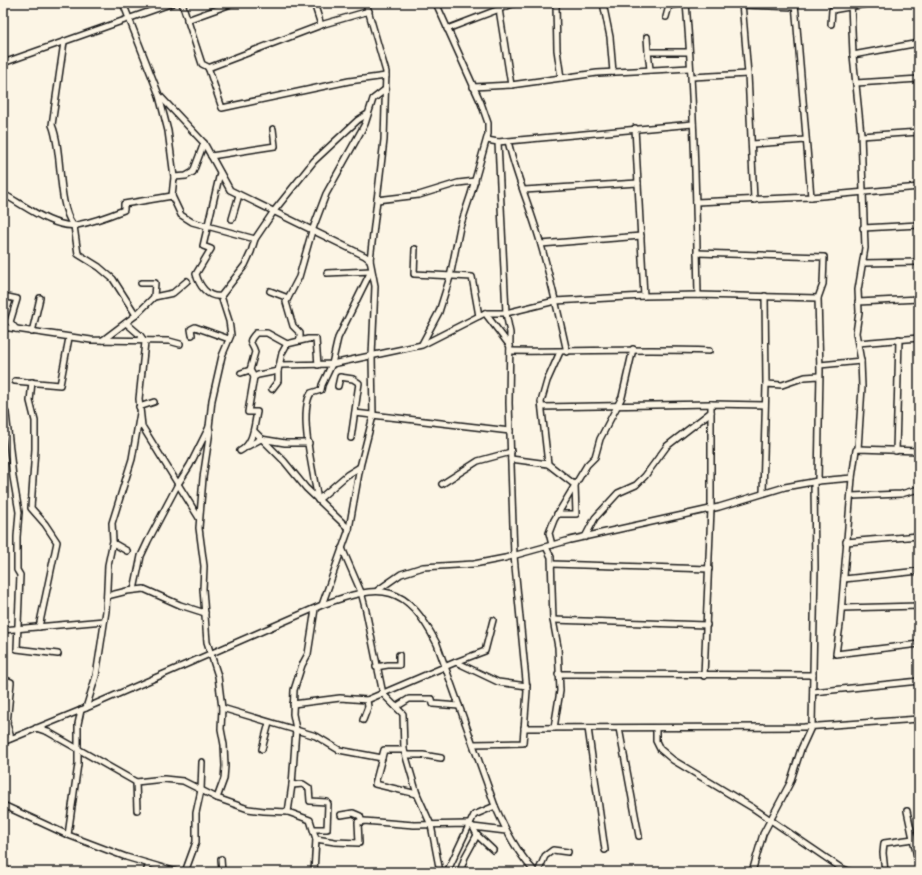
<svg xmlns="http://www.w3.org/2000/svg" width="922" height="875" font-family="Sriracha,sans-serif">
<rect width="100%" height="100%" fill="#fcf5e5"/>
<filter id="ink" filterUnits="userSpaceOnUse"><feTurbulence type="fractalNoise" baseFrequency=".025" numOctaves="2"/><feDisplacementMap in="SourceGraphic" scale="8" xChannelSelector="R" yChannelSelector="G"/><feConvolveMatrix kernelMatrix="1 2 1 2 8 2 1 2 1" color-interpolation-filters="sRGB"/></filter>
<g filter="url(#ink)">
<g fill="none" stroke-linecap="round" stroke-linejoin="round">
<defs>
<g id="minor">
<path d="M123,3L159,95L204,143L230,190L365,256L370,260"/>
<path d="M182,3L202,64L208,67L222,108L349,81L386,76"/>
<path d="M314,3L321,25"/>
<path d="M558,3L556,6L557,50L561,78"/>
<path d="M603,3L610,37L613,72"/>
<path d="M686,3C694,100 696,197 698,295"/>
<path d="M742,3L748,74L754,200"/>
<path d="M795,3L811,197"/>
<path d="M851,3L853,55L861,134L865,248L858,290L859,312L856,333L861,361L862,387L858,449"/>
<path d="M742,5L795,7"/>
<path d="M499,9L511,85"/>
<path d="M666,17L669,6L683,3"/>
<path d="M187,20L234,3"/>
<path d="M831,24L832,10L872,3"/>
<path d="M447,29L515,3"/>
<path d="M647,37L648,52"/>
<path d="M64,42L52,125C63,151 57,204 73,225"/>
<path d="M853,55L919,43"/>
<path d="M3,63L173,3"/>
<path d="M208,68L324,24L369,11"/>
<path d="M650,69L648,52H689"/>
<path d="M692,77L748,74"/>
<path d="M856,83L919,79"/>
<path d="M473,87L511,85L597,73L690,68"/>
<path d="M159,96L168,131L174,177L172,196L181,215L192,222L255,239"/>
<path d="M861,136L919,132"/>
<path d="M508,141L693,124"/>
<path d="M498,142L508,141C516,176 531,209 541,245C551,280 559,316 567,352"/>
<path d="M752,144L806,140"/>
<path d="M211,156L275,146L273,129"/>
<path d="M220,173L203,246L211,249L196,274C199,285 207,298 221,296L245,265L251,252L255,239L274,211L314,161L358,120L366,115"/>
<path d="M174,177L186,176L193,172L204,143"/>
<path d="M524,190L638,183"/>
<path d="M3,194C23,204 53,229 77,225C93,222 109,216 124,210V204L172,196"/>
<path d="M377,200L419,195L458,183L475,181"/>
<path d="M696,202L811,197L919,187"/>
<path d="M232,219L239,195"/>
<path d="M74,226L78,254L99,267L113,279L136,315"/>
<path d="M863,228L919,225"/>
<path d="M541,244L641,236"/>
<path d="M415,249L414,274L472,277L479,316"/>
<path d="M697,253L824,257L823,284L818,298L820,371L818,481"/>
<path d="M863,263L919,262"/>
<path d="M141,283H155L154,297"/>
<path d="M270,291L288,298"/>
<path d="M3,296L17,299L10,322L16,329"/>
<path d="M644,296L698,295L818,298"/>
<path d="M765,296L766,384"/>
<path d="M858,302L919,299"/>
<path d="M485,313L510,346"/>
<path d="M126,323L140,335L145,342L139,399L142,426L199,518"/>
<path d="M3,327L91,340L169,341L180,344"/>
<path d="M32,332L40,298"/>
<path d="M192,335L191,329L195,327L229,339"/>
<path d="M103,340L136,315L154,297L173,293L187,281"/>
<path d="M300,340V333L293,326L286,302L299,277L312,231L326,194L365,124L373,99L386,89"/>
<path d="M858,343L919,338"/>
<path d="M422,344L439,312L450,277L460,227L471,194L488,134V123L481,103L436,3"/>
<path d="M510,351C576,352 642,348 709,351"/>
<path d="M281,365L332,364L422,345L485,313H506L555,301L644,296L635,128"/>
<path d="M820,365L861,361"/>
<path d="M241,373L250,370"/>
<path d="M254,377L258,375L278,371L282,353L287,344"/>
<path d="M15,381L60,385L69,338"/>
<path d="M32,382L30,401L35,421V449L31,508L45,524L57,542L39,627"/>
<path d="M338,386L340,377L353,379L359,383L351,438"/>
<path d="M272,389L278,381V371"/>
<path d="M139,407L154,402"/>
<path d="M542,407L711,404L765,405"/>
<path d="M6,413L13,477L19,512L17,537V570L20,575L17,649L58,654"/>
<path d="M355,413L510,431"/>
<path d="M209,427L210,431L203,478L199,528L204,566L203,589L207,642L218,676L222,708L221,729L224,745L225,766L224,779L217,798"/>
<path d="M254,431L284,461L306,488L349,529"/>
<path d="M248,446L261,439L285,443H309"/>
<path d="M240,451C254,444 254,425 257,412H248L254,377L250,370L255,352C252,341 246,344 256,333H267L287,344L308,339H316L318,365"/>
<path d="M896,451L899,339"/>
<path d="M511,459L548,464"/>
<path d="M852,478L840,625L836,654L919,644"/>
<path d="M442,484L478,461L511,452"/>
<path d="M763,493L766,384L782,385L805,377L819,376"/>
<path d="M851,496L901,494L919,489"/>
<path d="M318,500C314,475 298,413 311,393L321,390L322,385L332,364L338,338L371,271L327,273"/>
<path d="M318,500L347,475L360,467"/>
<path d="M557,514H576L575,485L548,464L541,402L547,381L560,352"/>
<path d="M585,537L595,518L618,493L636,485L645,476L667,446L711,412"/>
<path d="M846,542L919,536"/>
<path d="M113,543L127,551"/>
<path d="M552,545L549,533L554,520L587,465L595,457L600,439L622,397L633,349"/>
<path d="M546,547L551,557L553,620L558,647L560,691L554,728"/>
<path d="M342,548L361,592L366,611L383,694L403,714L404,750L417,794L431,825L440,872"/>
<path d="M552,564L709,569"/>
<path d="M844,579L919,571"/>
<path d="M134,590L141,556L148,541L178,484L190,465L209,427L212,400L222,356L231,335L229,321L221,296"/>
<path d="M378,590L401,574L423,567L474,564L505,558L570,540L719,507L785,487L818,481L852,478L856,450L858,449L919,451"/>
<path d="M107,596L127,591L144,589L180,605L205,613"/>
<path d="M322,605L349,529L360,467L373,416L372,356L375,286L370,260L384,140L386,72L366,3"/>
<path d="M842,608L919,606"/>
<path d="M553,620L707,625"/>
<path d="M3,630L104,621"/>
<path d="M456,662L485,651L493,620"/>
<path d="M376,667L388,665H399V655"/>
<path d="M558,674L813,675"/>
<path d="M704,676L711,509V404"/>
<path d="M3,679L11,682L7,724L11,738"/>
<path d="M813,692L919,681"/>
<path d="M293,704L340,698L367,700L456,662L498,682L527,686"/>
<path d="M396,707L409,699H432L433,704L459,706"/>
<path d="M86,708L96,676L106,611L108,565L113,541L112,523L132,459L140,413"/>
<path d="M222,708L316,736L339,750L382,758"/>
<path d="M363,720L368,707L367,700"/>
<path d="M36,728L48,732L136,782L164,779L183,781L217,798L248,809L264,811L288,812L310,820L316,839L314,872"/>
<path d="M524,728L804,727L919,719"/>
<path d="M588,728L605,850"/>
<path d="M619,728L639,836"/>
<path d="M656,728V741L660,749L673,760L753,808L841,868L851,872"/>
<path d="M3,742L86,708L322,605C382,583 406,583 437,644L495,806C506,831 517,852 535,872"/>
<path d="M473,744L523,743L527,691L514,556L509,403L510,333L506,313L498,142L487,140"/>
<path d="M262,749L269,723"/>
<path d="M404,750H384L375,784L417,794"/>
<path d="M406,755H423L441,758"/>
<path d="M136,782L137,810"/>
<path d="M292,785L303,784L309,788L310,801L327,802L328,804L327,829H314"/>
<path d="M3,805L68,835L126,857L177,872"/>
<path d="M907,811L919,866"/>
<path d="M288,812L292,785L296,729L293,714L294,690L302,665L308,654L315,609"/>
<path d="M341,815L353,813L360,816L362,822"/>
<path d="M68,835L78,764V724L81,710"/>
<path d="M477,835L493,850"/>
<path d="M316,839L335,842L359,843L358,822L364,821L414,825L469,824L473,827L506,831"/>
<path d="M221,859L222,872"/>
<path d="M146,872L149,864"/>
<path d="M185,872L196,842V813L201,790L202,762"/>
<path d="M447,872L474,815L495,806"/>
<path d="M460,872L465,857L477,835L473,827"/>
<path d="M538,872L545,856L553,850L568,852"/>
<path d="M752,872L763,834L790,783L801,749L812,725L815,567L814,482"/>
<path d="M885,872L883,853L884,843L913,839"/>
</g>
<path id="major" d="M3,863L6,872"/>
</defs>
<use href="#minor" stroke="#1c1c1c" stroke-width="8"/>
<use href="#major" stroke="#1c1c1c" stroke-width="9"/>
<use href="#minor" stroke="#fcf5e5" stroke-width="5"/>
<use href="#major" stroke="#fcf5e5" stroke-width="6"/>
</g>
</g>
<rect width="922" height="875" fill="none" stroke="#fcf5e5" stroke-width="16"/>
<rect x="8" y="8" width="906" height="859" fill="none" stroke="#1c1c1c" stroke-width="1.5" filter="url(#ink)"/>
</svg>
